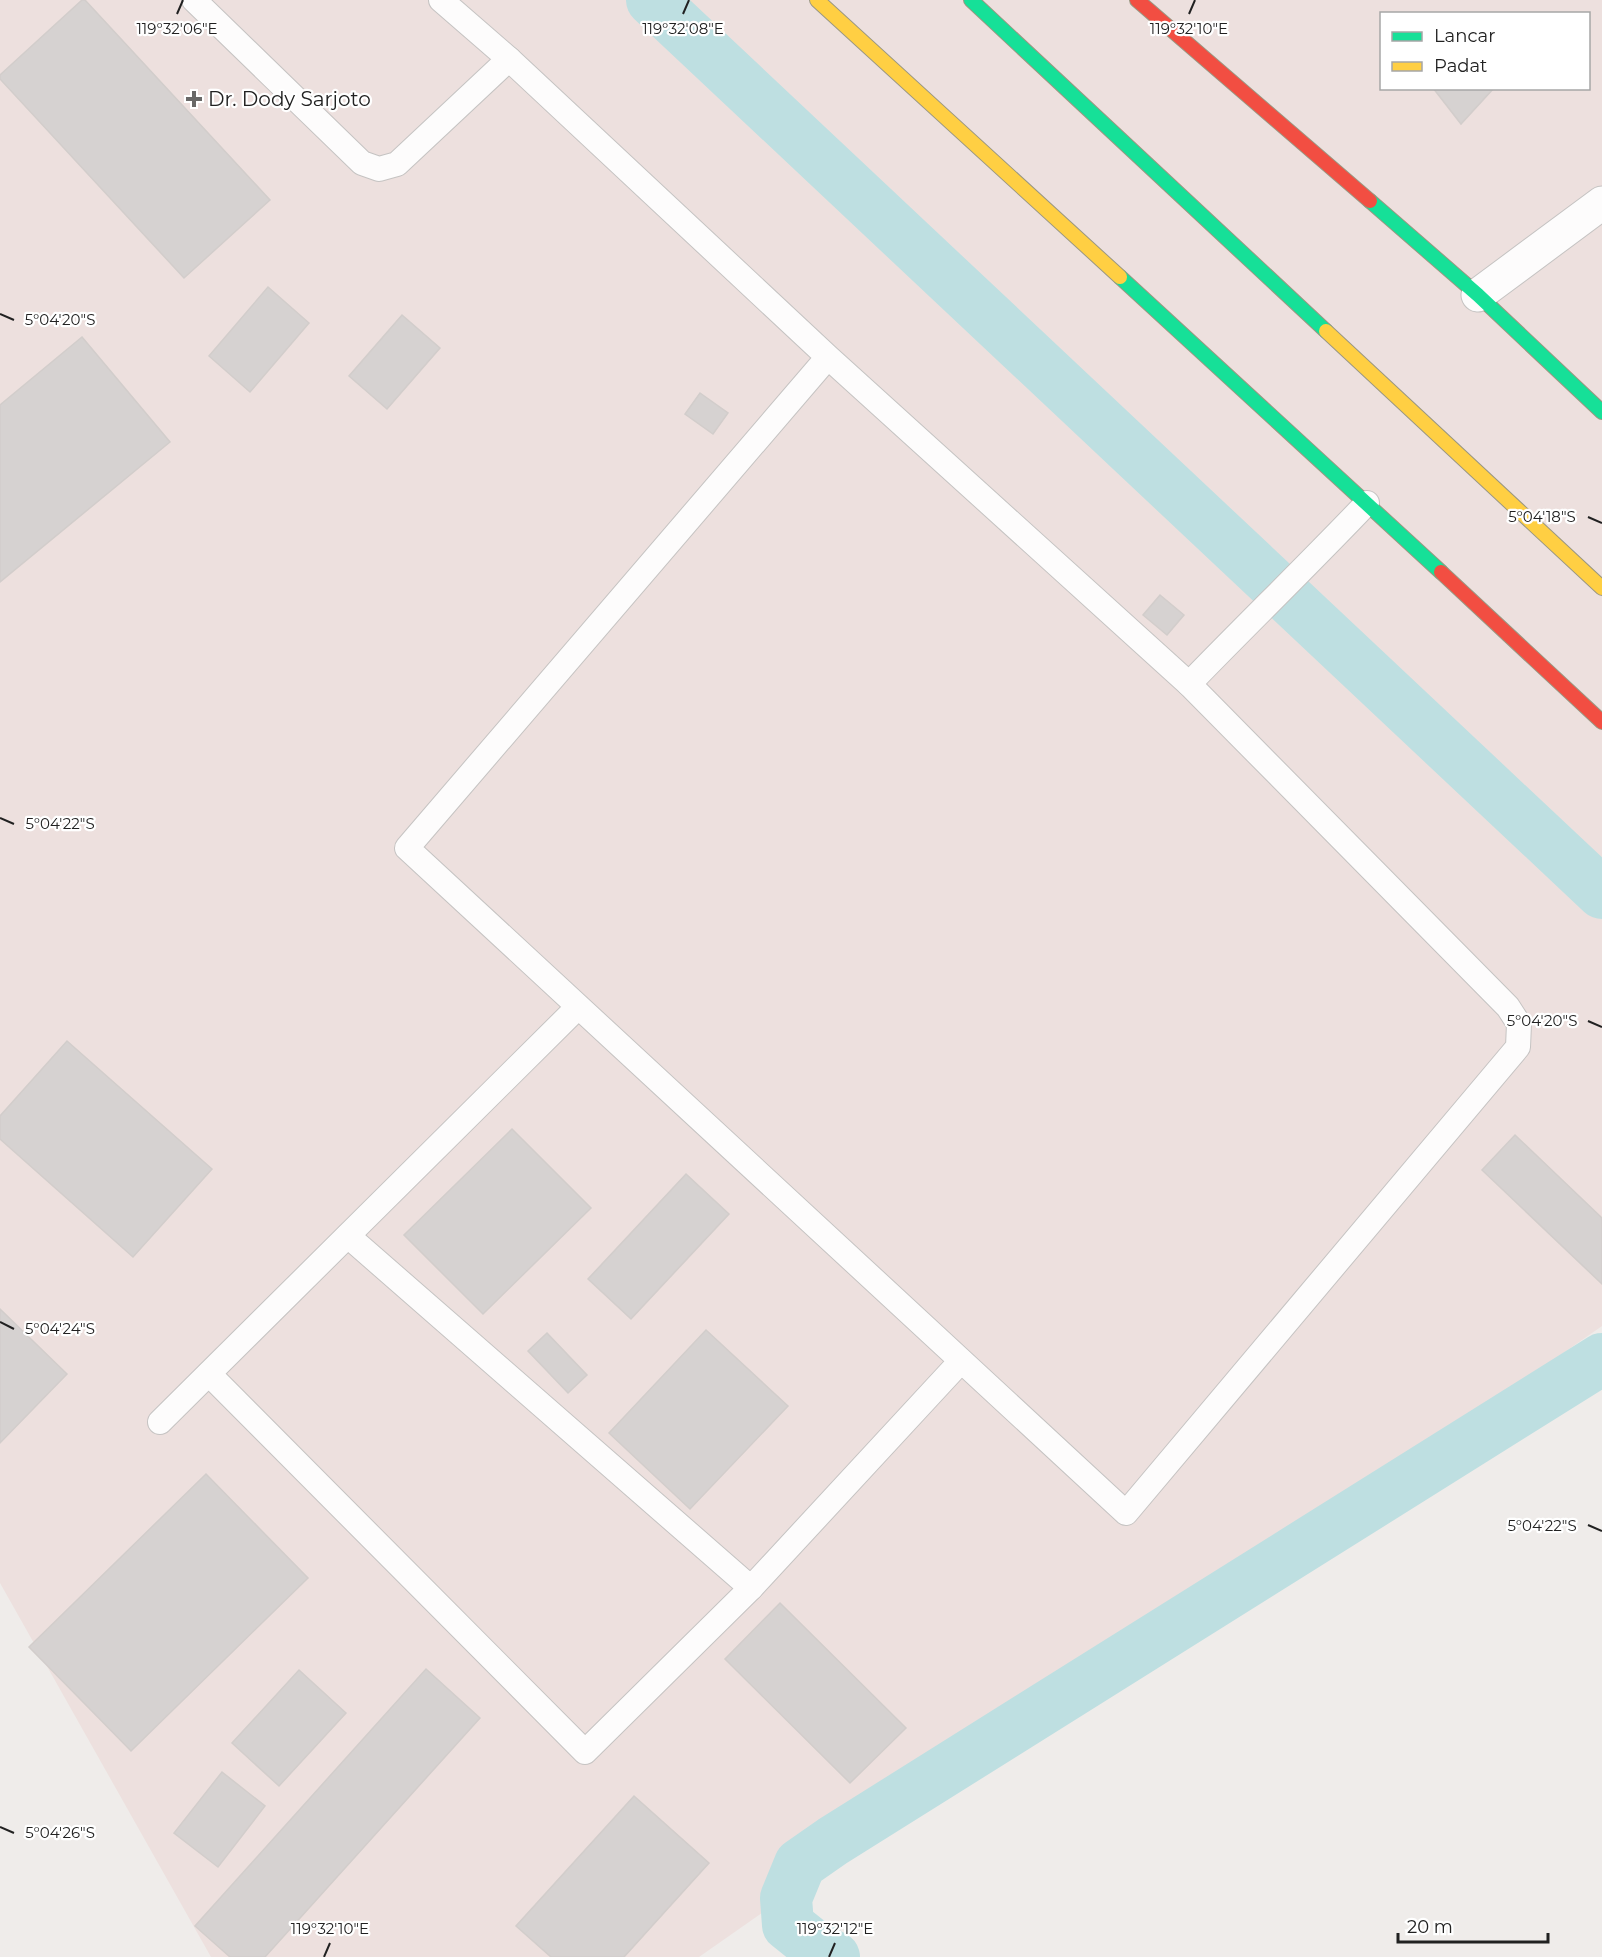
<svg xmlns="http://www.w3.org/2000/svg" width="1602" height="1957" font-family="Montserrat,sans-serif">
<rect width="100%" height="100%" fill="#efecea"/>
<path fill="#ede0de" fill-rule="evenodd" d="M0,0H1602V1326L699,1957H211L0,1583ZM1382,14H1588V88H1382Z"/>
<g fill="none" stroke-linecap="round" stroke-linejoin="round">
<g stroke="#bedfe1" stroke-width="52">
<path d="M652,0L1602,893"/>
<path d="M834,1957L813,1945L788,1925L786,1898L800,1864L833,1841L1602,1359"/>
</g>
</g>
<g fill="#d6d2d1" stroke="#d2cdcb" stroke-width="1.5">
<path d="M82,0H85L270,200L184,278L0,79V75Z"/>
<path d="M1433,88H1494L1461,124Z"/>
<path d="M268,287L309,323L250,392L209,356Z"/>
<path d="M402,315L440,348L387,409L349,376Z"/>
<path d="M82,337L170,442L0,582V405Z"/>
<path d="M700,393L728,413L713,434L685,414Z"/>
<path d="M1160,595L1184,615L1167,635L1143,615Z"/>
<path d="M67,1041L212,1169L133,1257L0,1139V1116Z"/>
<path d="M512,1129L591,1208L483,1314L404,1235Z"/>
<path d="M1515,1135L1602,1218V1284L1482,1170Z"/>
<path d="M686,1174L729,1214L631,1319L588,1279Z"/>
<path d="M0,1309L67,1374L0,1443Z"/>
<path d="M706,1330L788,1406L690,1509L609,1433Z"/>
<path d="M547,1333L587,1375L568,1393L528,1351Z"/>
<path d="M206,1474L308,1578L131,1751L29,1647Z"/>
<path d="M780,1603L906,1728L850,1783L725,1659Z"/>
<path d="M426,1669L480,1718L265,1957H230L195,1926Z"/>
<path d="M299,1670L346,1713L279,1786L232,1743Z"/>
<path d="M222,1772L265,1806L218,1867L174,1833Z"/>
<path d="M634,1796L709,1863L624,1957H551L516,1926Z"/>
</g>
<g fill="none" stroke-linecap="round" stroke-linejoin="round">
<defs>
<g id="lane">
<path d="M194,0L362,163L379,169L397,164L509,59L441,0"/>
<path d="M509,59L828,357L1189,684L1508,1007L1519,1024L1518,1047L1126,1513L407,848L828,357"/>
<path d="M1189,684C1248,623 1309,564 1367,503"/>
<path d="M348,1236L751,1588L961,1361"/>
<path d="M209,1374L585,1752L751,1588"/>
<path d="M160,1422L578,1007"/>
</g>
<path id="street" d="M1478,295L1602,203"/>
<g id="fast">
<path d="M971,0L1326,331"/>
<path d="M1370,201L1478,295L1602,412"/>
<path d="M1120,277L1441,572"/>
</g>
<g id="slow">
<path d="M817,0L1120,277"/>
<path d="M1326,331L1602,588"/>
</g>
<g id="jam">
<path d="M1137,0L1370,201"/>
<path d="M1441,572L1602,722"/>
</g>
</defs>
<use href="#lane" stroke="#c5c3c2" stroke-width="26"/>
<use href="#street" stroke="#c5c3c2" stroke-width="35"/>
<use href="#fast" stroke="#9a9782" stroke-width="16"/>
<use href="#slow" stroke="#9a9782" stroke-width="16"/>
<use href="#jam" stroke="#9a9782" stroke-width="16"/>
<use href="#lane" stroke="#fdfcfc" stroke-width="24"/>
<use href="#street" stroke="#fdfcfc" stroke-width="33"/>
<use href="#fast" stroke="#16e098" stroke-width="14"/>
<use href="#slow" stroke="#ffcf43" stroke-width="14"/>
<use href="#jam" stroke="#f24e42" stroke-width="14"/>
</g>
<path fill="none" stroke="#212121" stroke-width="2" d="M177,14L183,0M683,14L689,0M1189,14L1195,0M0,314L14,320M1588,517L1602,523M0,818L14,824M1588,1021L1602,1027M0,1322L14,1329M1588,1525L1602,1531M0,1827L14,1833M324,1957L330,1943M829,1957L835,1943"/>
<path fill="#696867" stroke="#fff" stroke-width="2" d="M191 90h6v6h6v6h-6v6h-6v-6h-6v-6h6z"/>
<g text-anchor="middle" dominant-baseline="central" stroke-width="4.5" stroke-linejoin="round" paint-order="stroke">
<g font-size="20" fill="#212121" stroke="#fff" text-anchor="start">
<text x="208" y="99">Dr. Dody Sarjoto</text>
</g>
</g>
<g font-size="15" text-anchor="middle" fill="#212121" stroke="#fff" stroke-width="4.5" stroke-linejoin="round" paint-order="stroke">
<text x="683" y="34">119°32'08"E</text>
<text x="177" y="34">119°32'06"E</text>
<text x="1189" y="34">119°32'10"E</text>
<text x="60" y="325">5°04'20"S</text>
<text x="1542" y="522">5°04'18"S</text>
<text x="60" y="829">5°04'22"S</text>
<text x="1542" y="1026">5°04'20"S</text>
<text x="60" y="1334">5°04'24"S</text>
<text x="1542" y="1531">5°04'22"S</text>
<text x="60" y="1838">5°04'26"S</text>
<text x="330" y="1934">119°32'10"E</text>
<text x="835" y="1934">119°32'12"E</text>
</g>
<rect x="1380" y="12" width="210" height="78" fill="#ffffff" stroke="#a6a6a6" stroke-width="1.5"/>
<rect x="1392" y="32" width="30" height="9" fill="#16e098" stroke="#a6a6a6" stroke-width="1.5"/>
<text x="1434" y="42" font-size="18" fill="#212121">Lancar</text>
<rect x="1392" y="62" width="30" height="9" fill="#ffcf43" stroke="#a6a6a6" stroke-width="1.5"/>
<text x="1434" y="72" font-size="18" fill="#212121">Padat</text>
<path d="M1398 1933v9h150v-9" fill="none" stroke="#212121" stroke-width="3"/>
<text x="1407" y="1933" font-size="18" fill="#212121" stroke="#ffffff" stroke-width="4.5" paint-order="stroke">20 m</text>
</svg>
